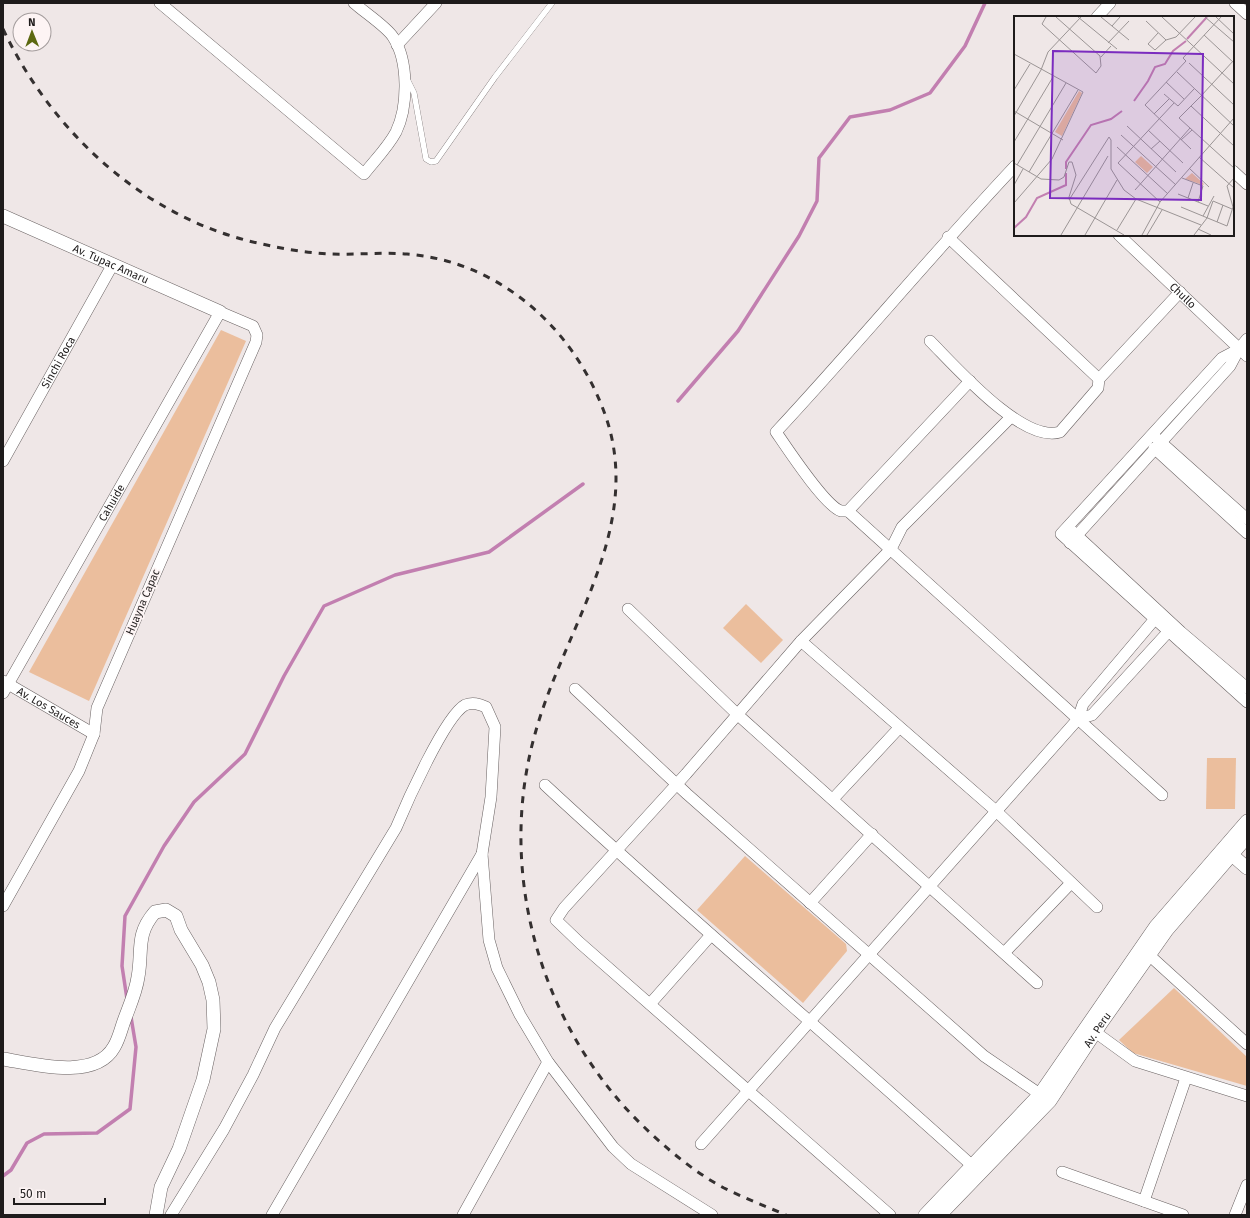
<svg xmlns="http://www.w3.org/2000/svg" width="1250" height="1218" font-family="'Fira Sans',sans-serif">
<rect width="100%" height="100%" fill="#efe7e7"/>
<g fill="#ebbe9d">
<path d="M221,330L246,341L89,701L29,672Z"/>
<path d="M746,604L783,640L761,663L723,628Z"/>
<path d="M1207,758H1236L1235,809H1206Z"/>
<path d="M745,856L846,944L847,951L803,1003L697,910Z"/>
<path d="M1174,988L1247,1057V1086L1133,1053L1119,1040Z"/>
</g>
<g fill="none" stroke-linecap="round" stroke-linejoin="round">
<g stroke="#c27fb0" stroke-width="3.5">
<path d="M678,401L738,331L799,236L817,201L819,158L850,117L890,110L930,93L965,46L985,3"/>
<path d="M127,999L122,966L125,916L164,846L194,802L245,754L284,676L324,606L395,575L489,552L583,484"/>
<path d="M3,1176L11,1170L27,1143L44,1134L97,1133L130,1109L136,1047L131,1017"/>
</g>
<defs>
<path id="service" d="M408,81L414,93L426,159L431,162L436,161L495,77L552,3"/>
<g id="minor">
<path d="M160,3L364,174C375,160 388,147 396,132C408,107 409,61 393,37C387,27 364,12 354,3"/>
<path d="M1235,3L1247,14"/>
<path d="M1097,17L1110,3"/>
<path d="M397,45L436,3"/>
<path d="M1233,171L1247,184"/>
<path id="s1" d="M1119,235L1247,356"/>
<path d="M948,237L1099,379"/>
<path d="M930,341C955,366 1023,444 1060,432L1098,388L1099,379L1180,292"/>
<path d="M1239,349L1222,358L1061,534L1247,702"/>
<path d="M970,381L848,511C847,511 842,511 841,511C825,506 787,448 776,432C857,345 933,253 1015,166"/>
<path d="M1155,437L1247,519"/>
<path d="M1154,448L1247,533"/>
<path id="s2" d="M3,461L113,264"/>
<path d="M848,511L1162,795"/>
<path d="M1072,531L1181,632L1247,688"/>
<path d="M1070,543L1230,366L1239,349L1247,339"/>
<path d="M628,609L738,715L1037,983"/>
<path d="M801,641L996,811L1097,907"/>
<path id="s3" d="M3,681L94,734"/>
<path d="M575,689L687,794L984,1056L1047,1099"/>
<path id="s4" d="M3,693L220,312L253,326L257,335L256,342L97,708L94,734L79,771L3,906"/>
<path d="M1078,719L1092,715L1168,632"/>
<path d="M545,785C687,917 835,1041 978,1171"/>
<path d="M833,799L899,728"/>
<path d="M810,903L872,834"/>
<path d="M1005,952L1071,883"/>
<path d="M1149,955L1247,1044"/>
<path d="M650,1004L711,935"/>
<path d="M1095,1032L1135,1061L1247,1096"/>
<path d="M701,1144L1078,719L1083,704L1154,620"/>
<path d="M1062,1172L1183,1215"/>
<path d="M1144,1201L1186,1078"/>
<path d="M171,1215L224,1129L253,1075L275,1028L396,828C406,804 445,716 465,705C473,702 479,704 486,707L495,727L491,797L482,854L489,940L497,968L520,1015L548,1062L613,1147L631,1164L712,1215"/>
<path d="M272,1215L482,854"/>
<path d="M463,1215L548,1062"/>
<path d="M890,1215L580,943L556,920L564,908L686,774L801,641L891,549L902,527L1011,417"/>
<path d="M1235,1215L1247,1185"/>
</g>
<g id="tertiary">
<path id="s5" d="M3,216L220,312"/>
<path d="M1232,855L1247,868"/>
<path d="M3,1059C33,1064 95,1081 114,1047C119,1039 121,1029 124,1021C129,1007 136,992 138,977C143,951 135,935 155,912L166,910L176,916L181,930L202,965L209,982L213,1000L214,1029L203,1080L179,1149L161,1187L156,1215"/>
<path d="M925,1215L1040,1094L1156,926L1247,821"/>
<path id="s6" d="M940,1215L1050,1101L1102,1022L1167,930L1247,837"/>
</g>
</defs>
<use href="#service" stroke="#696262" stroke-width="6"/>
<use href="#minor" stroke="#696262" stroke-width="12"/>
<use href="#tertiary" stroke="#696262" stroke-width="14"/>
<use href="#service" stroke="#fff" stroke-width="5.5"/>
<use href="#minor" stroke="#fff" stroke-width="11"/>
<use href="#tertiary" stroke="#fff" stroke-width="13"/>
<path stroke="#343030" stroke-width="3" stroke-dasharray="7 7" stroke-linecap="butt" d="M3,29C53,134 147,220 262,244C284,249 307,253 330,254C355,255 381,252 407,254C497,261 571,325 603,409C648,524 564,627 535,734C496,872 540,1026 643,1126C667,1149 694,1172 724,1188C744,1198 765,1206 786,1215"/>
</g>
<g text-anchor="middle" dominant-baseline="central" stroke-width="3.5" stroke-linejoin="round" paint-order="stroke">
<g font-size="11" fill="#1e1b1b" stroke="#fdf4f4">
<text stroke="none"><textPath href="#s5" startOffset="118">Av. Tupac Amaru</textPath></text>
<text stroke="none"><textPath href="#s1" startOffset="88">Chullo</textPath></text>
<text stroke="none"><textPath href="#s2" startOffset="113">Sinchi Roca</textPath></text>
<text stroke="none"><textPath href="#s4" startOffset="219">Cahuide</textPath></text>
<text transform="translate(143 602) rotate(-67)">Huayna Capac</text>
<text stroke="none"><textPath href="#s3" startOffset="53">Av. Los Sauces</textPath></text>
<text stroke="none"><textPath href="#s6" startOffset="244">Av. Peru</textPath></text>
</g>
</g>
<g transform="translate(1014 16)">
<rect width="220" height="220" fill="#efe7e7"/>
<path d="M65,75L68,77L48,120L41,116ZM127,140L139,151L133,157L121,146ZM178,157L190,168L189,169L171,163Z" fill="#ebbe9d"/>
<path fill="none" stroke="#c27fb0" stroke-width="2" d="M173,23L193,1M120,85L134,65L141,51L151,48L159,35L172,25M52,153V146L77,109L97,103L108,95M0,212L12,201L23,182L52,169V157"/>
<path fill="none" stroke="#9b9595" stroke-width="1" d="M32,1L28,8L82,57L87,50L86,40L42,1M64,1L103,33M87,1L115,24M148,1L220,68M191,1L220,26M202,1L220,18M132,5L152,24L162,21L181,1M98,10L106,1M144,17L134,28L141,34L152,24M190,19L220,47M94,27L115,5M0,38L69,76L38,143L0,187M87,41L97,30M175,47L220,89M163,56L220,110M152,66L170,83M0,74L16,48M150,78L164,90L180,73M187,80L165,102L220,152M187,80L220,44M177,90L220,130M0,95L49,124M140,98L155,83M0,100L27,54L34,36L67,1M113,110L162,156M134,114L169,147M107,119L162,169M167,124L178,114M0,126L39,61M103,131L154,178M137,133L146,125M177,133L131,89L172,45L169,42L207,1M185,141L220,172M0,147L27,163L45,164L50,161L55,146H58L62,159L55,181L57,188L110,219M3,149L52,67M175,152L195,171M15,156L64,74M168,162L189,170L184,186M0,169L9,153M121,174L176,112M164,178L194,190M174,182L179,167M55,184L95,121L97,124V153L110,174L122,183L187,209M146,186L104,147L160,87M167,191L213,210L219,191L213,170L220,162M189,200L200,180M203,206L209,189M184,213L197,219M103,214L122,183M47,219L94,140M71,219L103,164M128,219L146,186L220,102M133,219L148,194M180,219L193,202L199,185L218,193"/>
<path fill="#7b2cbf" fill-opacity="0.15" stroke="#7b2cbf" stroke-width="2" d="M39,35L189,38L187,184L36,182Z"/>
<rect width="220" height="220" fill="none" stroke="#1e1b1b" stroke-width="2"/>
</g>
<rect width="1250" height="1218" fill="none" stroke="#1e1b1b" stroke-width="8"/>
<g transform="translate(32 32) rotate(359)"><circle r="19" fill="#fdf4f4" stroke="#a49d9d"/>
<path d="M0-3L7 15L0 10L-7 15Z" fill="#5c6810"/>
<text y="-6" font-size="11" font-weight="bold" text-anchor="middle" fill="#1e1b1b">N</text>
</g>
<path d="M14 1198v6h91v-6" fill="none" stroke="#1e1b1b" stroke-width="2"/>
<text x="20" y="1198" font-size="12" fill="#1e1b1b" stroke="#fdf4f4" stroke-width="3" paint-order="stroke">50 m</text>
</svg>
